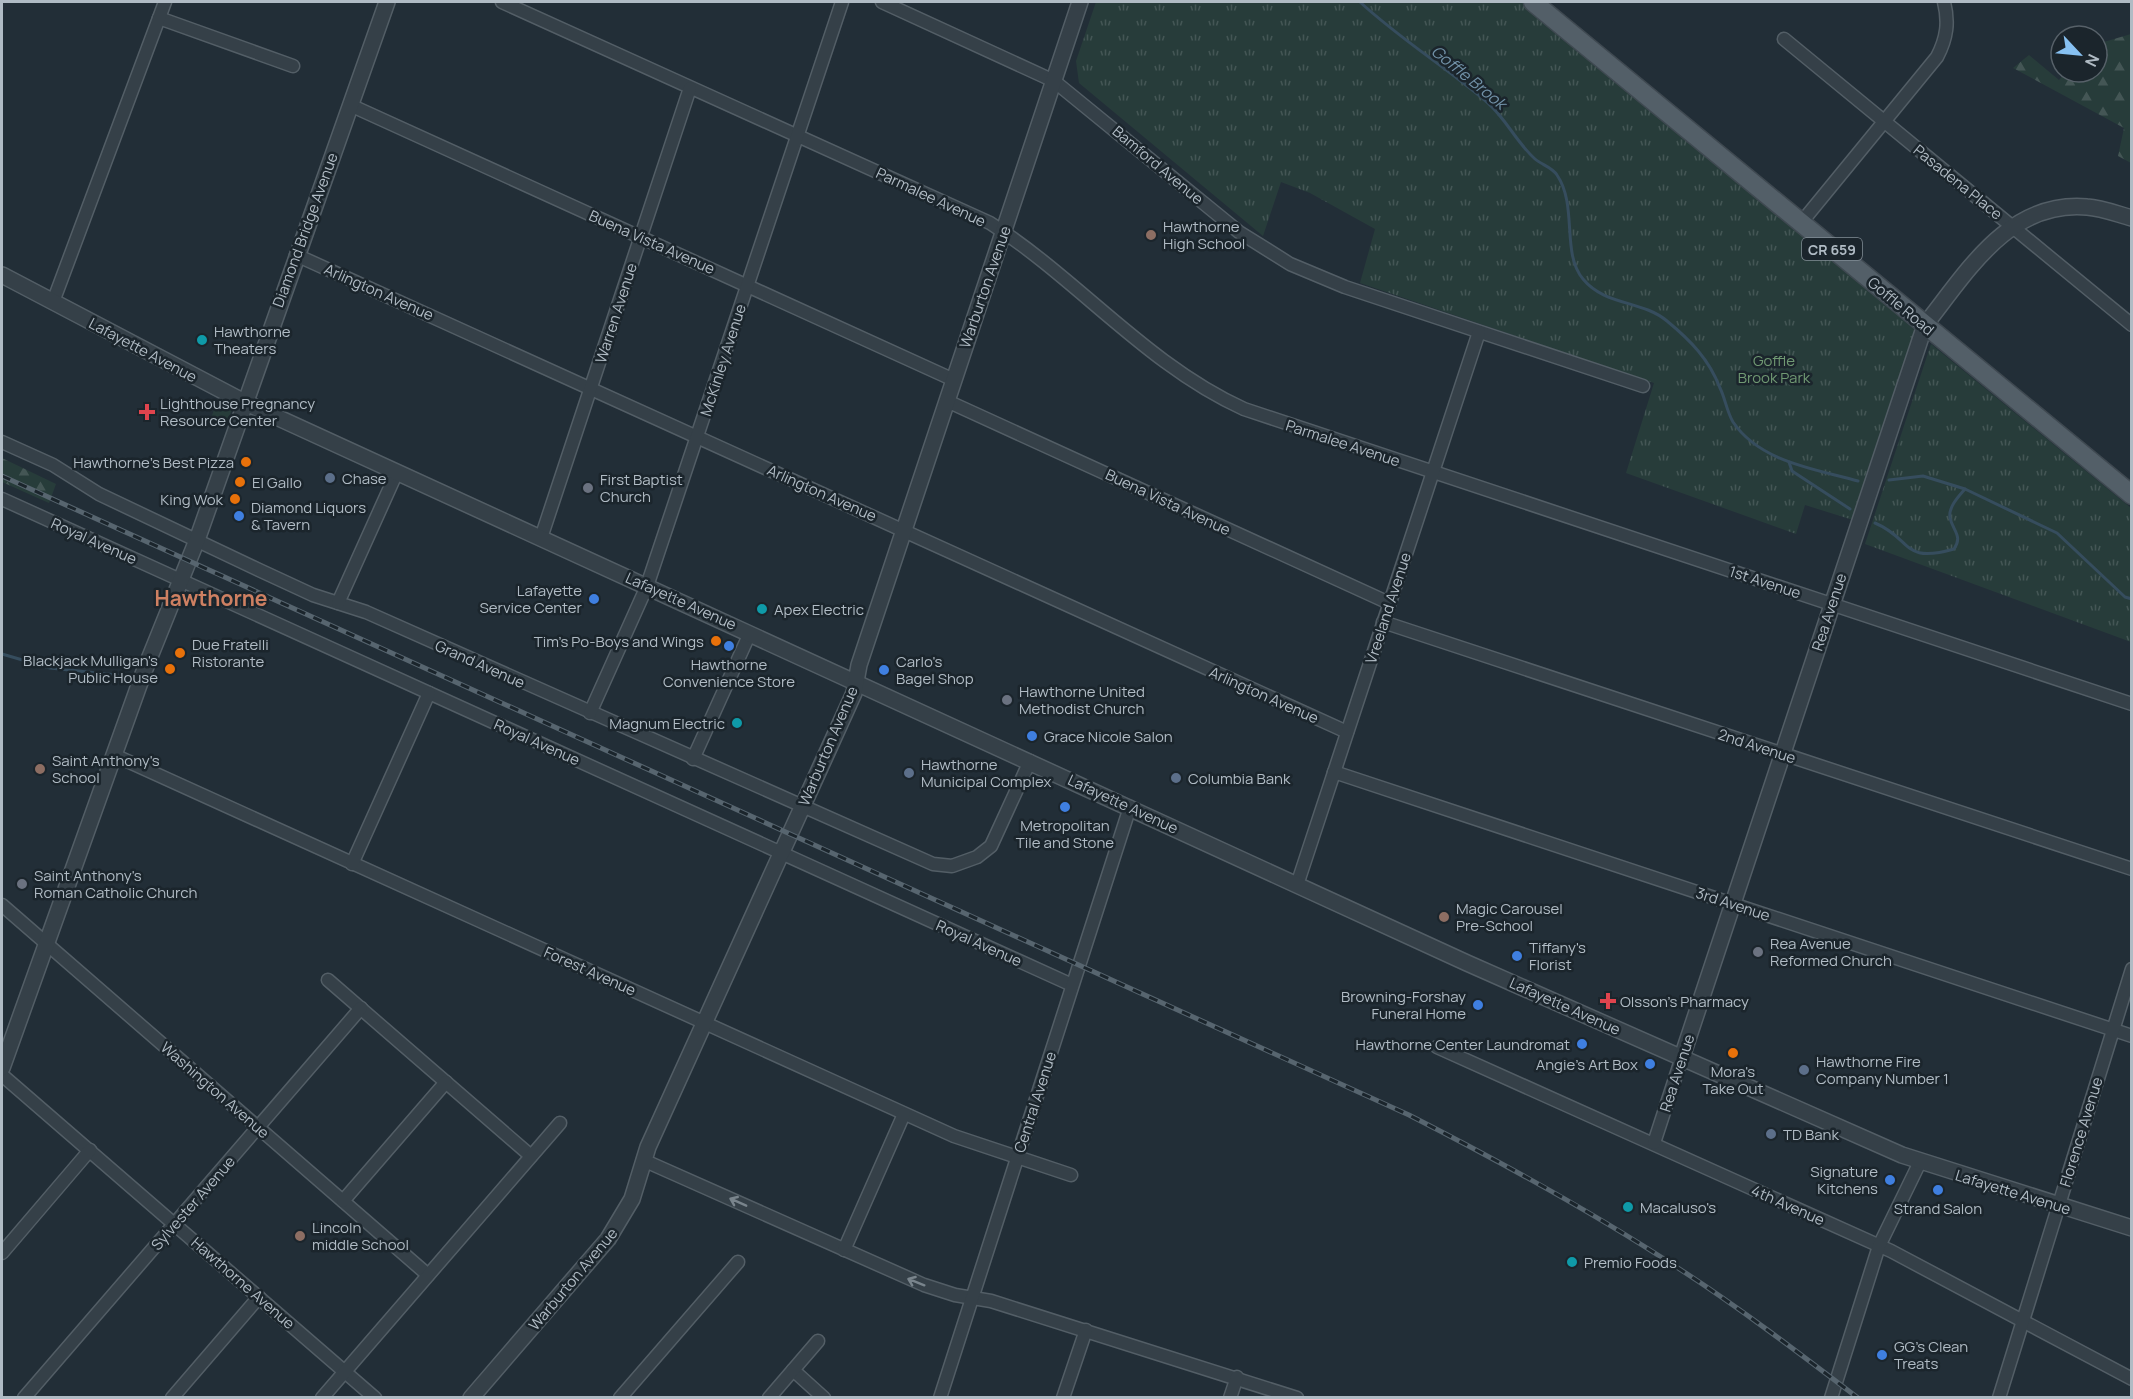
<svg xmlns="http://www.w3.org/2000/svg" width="2133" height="1399" font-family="Manrope,sans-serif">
<defs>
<pattern id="forest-firs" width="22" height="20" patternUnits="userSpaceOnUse" patternTransform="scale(1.5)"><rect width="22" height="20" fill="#273c3a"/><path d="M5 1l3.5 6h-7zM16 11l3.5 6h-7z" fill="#445655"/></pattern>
<pattern id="park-tufts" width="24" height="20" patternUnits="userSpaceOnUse" patternTransform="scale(1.5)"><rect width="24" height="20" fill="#273c3a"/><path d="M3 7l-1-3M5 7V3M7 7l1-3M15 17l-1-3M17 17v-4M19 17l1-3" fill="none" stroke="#445655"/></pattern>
</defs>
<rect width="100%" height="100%" fill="#222e37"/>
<g fill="url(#forest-firs)">
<path d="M2131,34H2132L2131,163L2118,156L2124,128L2013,68L2029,55L2059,80L2066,72H2097V44Z"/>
<path d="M2,458L56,484L49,503L2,482Z"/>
</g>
<g fill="url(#park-tufts)">
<path d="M1096,2H1522L1915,328L1853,520L1805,505L1796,534L1626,473L1654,383L1360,283L1375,229L1310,193L1281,182L1263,236L1079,83L1076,61Z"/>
<path d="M1931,344L2131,508V642L1865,544Z"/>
<path d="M217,402L232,409L227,424L211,418Z"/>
</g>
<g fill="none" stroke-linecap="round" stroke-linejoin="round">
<g stroke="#364d5e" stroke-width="3">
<path d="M1360,2C1400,39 1447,68 1488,103C1506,119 1517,143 1535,159C1542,165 1552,167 1557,175C1578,206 1561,253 1583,279C1605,306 1642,300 1667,321C1690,340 1709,359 1720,388C1725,398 1727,412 1733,422C1760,462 1815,469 1858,481"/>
<path d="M1789,462L1792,471L1850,509"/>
<path d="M1889,480L1923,476L1965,489L2057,533L2125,597L2132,599"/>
<path d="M1875,523C1913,539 1901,564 1954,549C1963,536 1953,531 1950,518C1948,507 1959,496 1965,489"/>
<path d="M2,654L50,668L126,676"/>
</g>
<defs>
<g id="minor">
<path d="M502,2L990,223C1079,280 1147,365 1244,409L2132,704"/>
<path d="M882,2L1054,81L1239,232L1290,264L1345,287L1643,386"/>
<path d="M159,18L293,66"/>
<path d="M1784,39L2132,325"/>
<path d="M350,105L954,380"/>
<path d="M1801,223L1937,57C1947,38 1949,22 1944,2"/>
<path d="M296,255L1347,732"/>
<path d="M53,302L165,2"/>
<path d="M947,401L1389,603"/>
<path d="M2,442L53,465L99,494L259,570L313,595L366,612L933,864L952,866L977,857L991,846L1030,761"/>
<path d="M2,499L1072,985"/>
<path d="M541,538L690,88"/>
<path d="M338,603L397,472"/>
<path d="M1383,622L2132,869"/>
<path d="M590,713L647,586L842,2"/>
<path d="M114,755L954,1136L1071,1175"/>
<path d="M693,759L750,633"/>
<path d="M1334,772L2132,1036"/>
<path d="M352,864L429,693"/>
<path d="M1297,885L1479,332"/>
<path d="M2,905L428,1275"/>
<path d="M328,980L531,1156"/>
<path d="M1437,1047L1891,1251L2132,1379"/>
<path d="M2,1075L375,1398"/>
<path d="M1654,1143L1682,1057"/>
<path d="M643,1160L924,1285L955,1295L991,1301L1297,1398"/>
<path d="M343,1201L446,1082"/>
<path d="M844,1250L904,1114"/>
<path d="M2,1253L90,1150"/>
<path d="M793,1370L824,1398"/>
<path d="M24,1398L361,1008"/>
<path d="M172,1398L259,1297"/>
<path d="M322,1398L560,1123"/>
<path d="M620,1398L738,1262"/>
<path d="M769,1398L818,1341"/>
<path d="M940,1398L1130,807"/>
<path d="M1063,1398L1086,1330"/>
<path d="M1230,1398L1237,1377"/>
<path d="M1831,1398L1879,1246L1920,1162"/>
<path d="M1999,1398L2132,969"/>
</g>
<g id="tertiary">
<path d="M2,275L246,403L1467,963L1902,1155L2132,1228"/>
<path d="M1682,1057L1925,325C1967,272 2009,200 2087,207C2102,208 2117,214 2132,218"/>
<path d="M2,1068L143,674L197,540L387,2"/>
<path d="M471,1398L608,1239L632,1199L648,1147L854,693L859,665L1080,2"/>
</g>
<path id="primary" d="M1533,2L2132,495"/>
</defs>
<use href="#minor" stroke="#535e66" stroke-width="15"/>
<use href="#tertiary" stroke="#535e66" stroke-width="18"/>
<use href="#primary" stroke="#3f4951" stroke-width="21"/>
<use href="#minor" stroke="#354048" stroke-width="12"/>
<use href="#tertiary" stroke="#354048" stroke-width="15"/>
<use href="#primary" stroke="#535f68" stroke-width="18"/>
<defs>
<path id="rail" d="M2,476L1409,1115C1501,1162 1591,1211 1678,1268C1740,1308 1799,1353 1858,1398"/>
</defs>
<use href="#rail" stroke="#57656f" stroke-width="5"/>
<use href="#rail" stroke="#1b252c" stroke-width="3" stroke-dasharray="9" stroke-linecap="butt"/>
</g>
<defs><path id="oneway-shaft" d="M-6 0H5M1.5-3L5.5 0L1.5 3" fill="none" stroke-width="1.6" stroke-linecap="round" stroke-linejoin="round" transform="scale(1.5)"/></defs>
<g stroke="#79848c">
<use href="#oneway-shaft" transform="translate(738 1202) rotate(-156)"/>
<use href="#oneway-shaft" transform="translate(916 1282) rotate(-158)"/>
</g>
<g fill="#8d6e63" stroke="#1b252c" stroke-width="2">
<circle cx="1151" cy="235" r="6"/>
<circle cx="40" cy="769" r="6"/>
<circle cx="1444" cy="917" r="6"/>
<circle cx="300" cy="1236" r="6"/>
</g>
<g fill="#0f9aa8" stroke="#1b252c" stroke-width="2">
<circle cx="202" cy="340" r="6"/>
<circle cx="762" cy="609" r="6"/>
<circle cx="737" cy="723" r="6"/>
<circle cx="1628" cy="1207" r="6"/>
<circle cx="1572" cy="1262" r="6"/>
</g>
<g fill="#e0444e" stroke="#1b252c" stroke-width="2">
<path d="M144 403h6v6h6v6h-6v6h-6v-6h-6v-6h6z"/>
<path d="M1605 992h6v6h6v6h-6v6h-6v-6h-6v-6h6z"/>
</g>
<g fill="#e8710a" stroke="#1b252c" stroke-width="2">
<circle cx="246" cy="462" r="6"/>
<circle cx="240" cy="482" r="6"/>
<circle cx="235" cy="499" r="6"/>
<circle cx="716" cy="641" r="6"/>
<circle cx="180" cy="653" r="6"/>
<circle cx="170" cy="669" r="6"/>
<circle cx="1733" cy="1053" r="6"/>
</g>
<g fill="#5c6f8a" stroke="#1b252c" stroke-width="2">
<circle cx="330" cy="478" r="6"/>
<circle cx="909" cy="773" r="6"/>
<circle cx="1176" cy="778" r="6"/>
<circle cx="1804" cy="1070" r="6"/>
<circle cx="1771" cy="1134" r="6"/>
</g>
<g fill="#6b7280" stroke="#1b252c" stroke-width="2">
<circle cx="588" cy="488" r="6"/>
<circle cx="1007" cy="700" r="6"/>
<circle cx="22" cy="884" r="6"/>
<circle cx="1758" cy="952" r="6"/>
</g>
<g fill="#3f7fe0" stroke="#1b252c" stroke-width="2">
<circle cx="239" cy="516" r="6"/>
<circle cx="594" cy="599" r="6"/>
<circle cx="729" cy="646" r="6"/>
<circle cx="884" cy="670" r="6"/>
<circle cx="1032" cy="736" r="6"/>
<circle cx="1065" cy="807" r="6"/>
<circle cx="1517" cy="956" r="6"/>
<circle cx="1478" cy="1005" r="6"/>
<circle cx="1582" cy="1044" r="6"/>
<circle cx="1650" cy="1064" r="6"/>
<circle cx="1890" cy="1180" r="6"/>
<circle cx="1938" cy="1190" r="6"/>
<circle cx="1882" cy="1355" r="6"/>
</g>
<g text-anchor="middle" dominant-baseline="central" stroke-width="5" stroke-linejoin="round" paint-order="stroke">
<rect fill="#1b252c" stroke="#838e96" stroke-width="1.5" x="1802" y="238" width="60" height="22" rx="4.5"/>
<g font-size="14" font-weight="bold" fill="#b0bbc4">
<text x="1832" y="249">CR 659</text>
</g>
<g font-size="15" fill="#b0bbc4" stroke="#1b252c">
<text transform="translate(1158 165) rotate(40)">Bamford Avenue</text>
<text transform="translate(1958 182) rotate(39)">Pasadena Place</text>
<text transform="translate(931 197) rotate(25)">Parmalee Avenue</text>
<text transform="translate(305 230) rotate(-70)">Diamond Bridge Avenue</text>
<text transform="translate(652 242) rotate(24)">Buena Vista Avenue</text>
<text transform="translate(985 287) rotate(-71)">Warburton Avenue</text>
<text transform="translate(379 292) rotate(24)">Arlington Avenue</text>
<text transform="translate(1901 306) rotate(40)">Goffle Road</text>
<text transform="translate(616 313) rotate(-72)">Warren Avenue</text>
<text transform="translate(143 350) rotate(28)">Lafayette Avenue</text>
<text transform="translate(723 360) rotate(-72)">McKinley Avenue</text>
<text transform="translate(1343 443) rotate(18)">Parmalee Avenue</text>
<text transform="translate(822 493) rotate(24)">Arlington Avenue</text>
<text transform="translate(1168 502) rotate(25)">Buena Vista Avenue</text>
<text transform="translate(94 541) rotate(24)">Royal Avenue</text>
<text transform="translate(1765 582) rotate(18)">1st Avenue</text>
<text transform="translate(681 601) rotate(24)">Lafayette Avenue</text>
<text transform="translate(1388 608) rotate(-72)">Vreeland Avenue</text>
<text transform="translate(1829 612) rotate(-72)">Rea Avenue</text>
<text transform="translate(480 664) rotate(24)">Grand Avenue</text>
<text transform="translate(1264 695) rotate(24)">Arlington Avenue</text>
<text transform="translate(537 742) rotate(24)">Royal Avenue</text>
<text transform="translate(828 746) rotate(-67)">Warburton Avenue</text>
<text transform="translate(1757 746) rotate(18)">2nd Avenue</text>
<text transform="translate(1123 804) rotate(25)">Lafayette Avenue</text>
<text transform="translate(1733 904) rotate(18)">3rd Avenue</text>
<text transform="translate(979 943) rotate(24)">Royal Avenue</text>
<text transform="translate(590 971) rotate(24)">Forest Avenue</text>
<text transform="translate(1565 1006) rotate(24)">Lafayette Avenue</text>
<text transform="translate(1677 1073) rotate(-72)">Rea Avenue</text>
<text transform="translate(215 1090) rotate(41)">Washington Avenue</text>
<text transform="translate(1035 1102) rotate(-72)">Central Avenue</text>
<text transform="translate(2081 1132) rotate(-73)">Florence Avenue</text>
<text transform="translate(2013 1192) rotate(17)">Lafayette Avenue</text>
<text transform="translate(193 1203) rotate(-49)">Sylvester Avenue</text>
<text transform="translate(1788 1205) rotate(24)">4th Avenue</text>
<text transform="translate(573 1279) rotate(-50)">Warburton Avenue</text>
<text transform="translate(243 1283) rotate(41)">Hawthorne Avenue</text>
</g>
<g font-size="15" fill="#b0bbc4" stroke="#1b252c" text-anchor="start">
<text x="1163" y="226">Hawthorne<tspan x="1163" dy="17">High School</tspan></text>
<text x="214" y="331">Hawthorne<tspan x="214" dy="17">Theaters</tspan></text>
<text x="160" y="403">Lighthouse Pregnancy<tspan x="160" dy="17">Resource Center</tspan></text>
<text x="234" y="462" text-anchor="end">Hawthorne's Best Pizza</text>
<text x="342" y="478">Chase</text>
<text x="600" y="479">First Baptist<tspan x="600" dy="17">Church</tspan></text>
<text x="252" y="482">El Gallo</text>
<text x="223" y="499" text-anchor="end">King Wok</text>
<text x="251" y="507">Diamond Liquors<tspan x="251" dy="17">&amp; Tavern</tspan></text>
<text x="582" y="590" text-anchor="end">Lafayette<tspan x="582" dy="17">Service Center</tspan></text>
<text x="774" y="609">Apex Electric</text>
<text x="704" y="641" text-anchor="end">Tim's Po-Boys and Wings</text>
<text x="192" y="644">Due Fratelli<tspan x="192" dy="17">Ristorante</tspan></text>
<text x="158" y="660" text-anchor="end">Blackjack Mulligan's<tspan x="158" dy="17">Public House</tspan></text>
<text x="896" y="661">Carlo's<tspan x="896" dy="17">Bagel Shop</tspan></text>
<text x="729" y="664" text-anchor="middle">Hawthorne<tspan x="729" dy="17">Convenience Store</tspan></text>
<text x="1019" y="691">Hawthorne United<tspan x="1019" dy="17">Methodist Church</tspan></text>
<text x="725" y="723" text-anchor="end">Magnum Electric</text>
<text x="1044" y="736">Grace Nicole Salon</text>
<text x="52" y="760">Saint Anthony's<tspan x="52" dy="17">School</tspan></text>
<text x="921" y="764">Hawthorne<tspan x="921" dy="17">Municipal Complex</tspan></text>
<text x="1188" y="778">Columbia Bank</text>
<text x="1065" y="825" text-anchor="middle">Metropolitan<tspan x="1065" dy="17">Tile and Stone</tspan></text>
<text x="34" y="875">Saint Anthony's<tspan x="34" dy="17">Roman Catholic Church</tspan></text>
<text x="1456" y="908">Magic Carousel<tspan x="1456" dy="17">Pre-School</tspan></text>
<text x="1770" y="943">Rea Avenue<tspan x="1770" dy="17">Reformed Church</tspan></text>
<text x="1529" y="947">Tiffany's<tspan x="1529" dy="17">Florist</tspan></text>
<text x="1466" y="996" text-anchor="end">Browning-Forshay<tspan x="1466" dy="17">Funeral Home</tspan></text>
<text x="1620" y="1001">Olsson's Pharmacy</text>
<text x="1570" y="1044" text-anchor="end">Hawthorne Center Laundromat</text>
<text x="1816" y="1061">Hawthorne Fire<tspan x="1816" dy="17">Company Number 1</tspan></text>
<text x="1638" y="1064" text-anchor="end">Angie's Art Box</text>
<text x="1733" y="1071" text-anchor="middle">Mora's<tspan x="1733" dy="17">Take Out</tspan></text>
<text x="1783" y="1134">TD Bank</text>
<text x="1878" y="1171" text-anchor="end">Signature<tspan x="1878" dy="17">Kitchens</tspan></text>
<text x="1640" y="1207">Macaluso's</text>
<text x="1938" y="1208" text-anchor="middle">Strand Salon</text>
<text x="312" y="1227">Lincoln<tspan x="312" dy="17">middle School</tspan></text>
<text x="1584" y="1262">Premio Foods</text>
<text x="1894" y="1346">GG’s Clean<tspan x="1894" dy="17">Treats</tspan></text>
</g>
<g font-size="15" fill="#709973" stroke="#1b252c">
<text x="1774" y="360">Goffle<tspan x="1774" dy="17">Brook Park</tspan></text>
</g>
<g font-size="16" font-style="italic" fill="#7191a7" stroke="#1b252c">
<text transform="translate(1469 77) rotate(39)">Goffle Brook</text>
</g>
<g font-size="21" font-weight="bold" fill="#ce8062" stroke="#1b252c">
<text x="211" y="598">Hawthorne</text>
</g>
</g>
<rect width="2133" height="1399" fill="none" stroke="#b0bbc4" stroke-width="6"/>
<g transform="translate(2079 54) rotate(116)"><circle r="28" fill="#1b252c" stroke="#576169" stroke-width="1.5"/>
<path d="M0-4.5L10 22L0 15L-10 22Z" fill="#87c1f2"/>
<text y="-9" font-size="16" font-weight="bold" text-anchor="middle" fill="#b0bbc4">N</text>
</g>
</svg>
